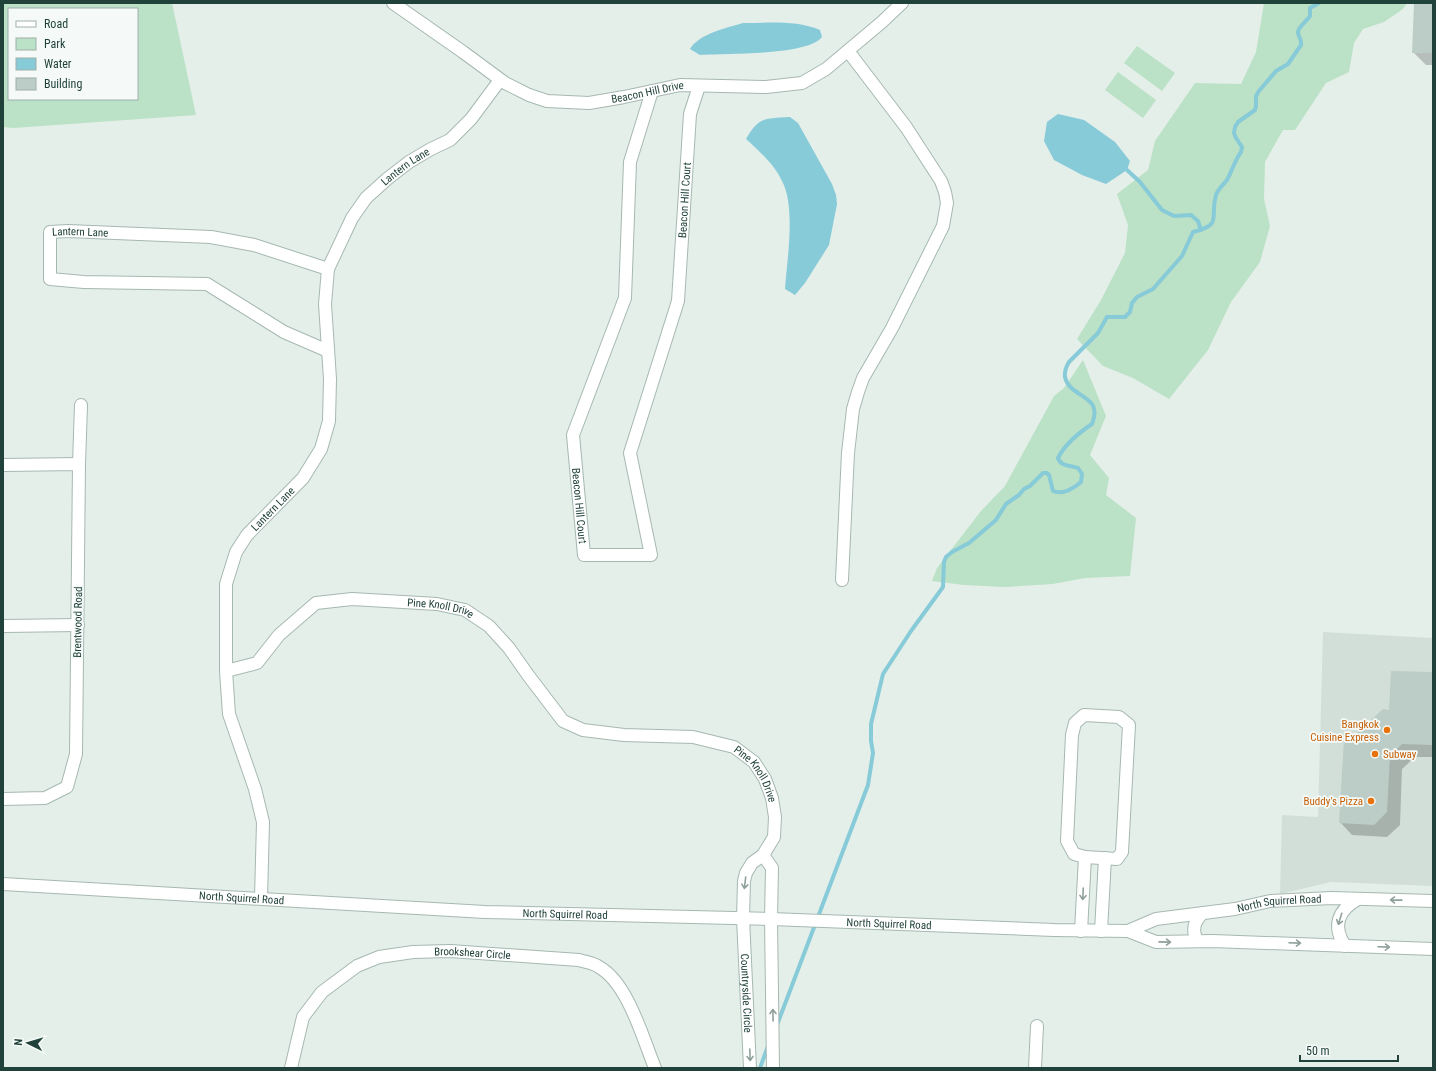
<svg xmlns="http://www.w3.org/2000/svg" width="1436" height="1071" font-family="'Roboto Condensed',sans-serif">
<rect width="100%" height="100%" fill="#e4efea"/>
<path fill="#d2dfd9" d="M1323,632L1433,638V886L1331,882L1280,894L1282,815L1318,817Z"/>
<g fill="#bbe1c6" fill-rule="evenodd">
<path d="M3,3H172L196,115L13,128L3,127ZM9,9H137V99H9Z"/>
<path d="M1264,3H1407L1403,9L1384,22L1363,29L1354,43L1349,72L1326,83L1295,130H1283L1265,162L1264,199L1270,226L1260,262L1231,302L1208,350L1169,399L1133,378L1103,366L1077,339L1101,300L1125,253L1128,225L1117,194L1148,170L1155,141L1195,83L1241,84L1256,52Z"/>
<path d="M1137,46L1175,73L1162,91L1124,63Z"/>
<path d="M1118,72L1156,100L1143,118L1105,90Z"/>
<path d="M1083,360L1106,416L1090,455L1109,478L1106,495L1136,518L1130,576L1085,578L1053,584L1005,587L964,585L932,581L937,568L981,511L1005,486L1054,396L1064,388Z"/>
</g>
<g fill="#87cad8">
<path d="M743,23C768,23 796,20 820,30L822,37C807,56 726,53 700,55L690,49C699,34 726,28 743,23Z"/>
<path d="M1058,114L1084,120L1115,142L1130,161L1127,170L1106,184L1082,175L1054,160L1044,141L1047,122Z"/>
<path d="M790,117L798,123L832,184L836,195L837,204L829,245L805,283L795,295L785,289C787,260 796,207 782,181C774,164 759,151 746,139C759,116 765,119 790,117Z"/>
</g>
<g fill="#0003">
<path d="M1415,3H1433V65H1426L1413,52Z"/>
<path d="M1433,673V757H1415L1402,769L1400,825L1387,837L1352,835L1340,822L1357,742L1389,711Z"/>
</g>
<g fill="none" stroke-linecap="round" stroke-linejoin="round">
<g stroke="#87cad8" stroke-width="4">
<path d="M1127,170L1140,182L1162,210L1174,216L1191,215L1198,221L1201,230"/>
<path d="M777,1025L868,785L873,753L871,741V724L883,674L911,631L943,587L944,562L946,557L952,552L969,543L996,520L1006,504L1019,495L1024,489L1030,486L1043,473H1047L1049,475L1053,491C1063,495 1074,488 1081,482L1082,474L1078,468C1070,465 1061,467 1058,458C1065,444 1080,432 1092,424C1104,394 1070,399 1065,377C1064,371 1066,367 1069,362L1098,333L1107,317H1125L1130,312L1132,303L1137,297L1153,289L1182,256L1193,232C1224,224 1209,218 1216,195C1218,189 1223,185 1227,180C1232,171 1235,160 1241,152L1242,147L1236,138L1234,133L1235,127L1238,122L1255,110L1256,106V96L1259,91L1276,71L1288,64L1301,45C1302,39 1298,37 1298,32C1298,27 1307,21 1310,16V8L1319,3"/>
<path d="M760,1068L768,1046"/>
</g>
</g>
<g fill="#bbcdc6">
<path d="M1414,3H1433V53H1412Z"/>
<path d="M1391,671L1433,672V745L1402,744L1390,756L1387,812L1374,825L1339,823L1344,739L1356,740L1357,733L1383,709L1389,710Z"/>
</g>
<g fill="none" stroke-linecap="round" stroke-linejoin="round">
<defs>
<g id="minor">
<path id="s1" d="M393,3L463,52L505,83L529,95L547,101L589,103L624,97L680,85L766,87L802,83L826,69L882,22L902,3"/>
<path id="s2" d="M652,91L630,162L625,298L573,435L584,555H651L630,453L678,301L690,114L699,86"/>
<path id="s3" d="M328,351L284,332L207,284L84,282L50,279V232L68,231L211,237L254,245L328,269"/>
<path d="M79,464L81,405"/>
<path d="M3,465L79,464L76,754L67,787L45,798L3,799"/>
<path d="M842,580L848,453L853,409L858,392L863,378L892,328L943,226L947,203L945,192L941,181L906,127L848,51"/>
<path d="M3,626L78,625"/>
<path id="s4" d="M226,671L257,663L279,635L316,603L352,599L437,604L465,610L489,626L509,648L528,675L563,721L583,730L624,735L693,737L734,747L754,762L765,779L772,798L775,817L774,837L763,855L752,863L746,873L744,881L743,918L750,1068"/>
<path d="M1084,715L1119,717L1129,725L1122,852L1117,859L1085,857L1074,854L1067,841L1072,735L1075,723Z"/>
<path d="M763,855L772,868L771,919L773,1068"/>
<path id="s5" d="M3,884L485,912L771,919L1054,930L1128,931L1156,942L1213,941L1433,949"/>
<path id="s6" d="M261,898L263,822L255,789L229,714L226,671V584L236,552L247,535L303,478L321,449L329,421L330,379L325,304L328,269L352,218L366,198L387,179L409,162L431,149L450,140L471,119L500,80"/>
<path d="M1081,931L1085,857"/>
<path d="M1101,931L1105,858"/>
<path id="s7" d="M1128,931L1156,919L1235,909L1270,901L1332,898L1433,901"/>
<path d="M1198,941C1191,931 1194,921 1203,913"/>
<path d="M1345,946C1332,926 1338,910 1358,899"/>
<path id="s8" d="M291,1068L303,1017L322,992L357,966L379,957L413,952L450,951L579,960C585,962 594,963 599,967C628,983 643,1039 655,1068"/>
<path d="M1035,1068L1037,1026"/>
</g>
</defs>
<use href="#minor" stroke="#a6b8b2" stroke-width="14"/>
<use href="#minor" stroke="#fff" stroke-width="12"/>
</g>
<defs><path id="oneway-shaft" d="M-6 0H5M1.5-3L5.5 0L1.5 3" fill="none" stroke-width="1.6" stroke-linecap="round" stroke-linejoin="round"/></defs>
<g stroke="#90a09c">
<use href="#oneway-shaft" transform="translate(745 883) rotate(97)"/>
<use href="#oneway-shaft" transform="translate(1083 894) rotate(93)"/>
<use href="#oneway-shaft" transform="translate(1396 900) rotate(-179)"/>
<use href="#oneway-shaft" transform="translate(1340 919) rotate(107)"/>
<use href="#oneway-shaft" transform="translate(1165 942) rotate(1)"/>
<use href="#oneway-shaft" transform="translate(1295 943) rotate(2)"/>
<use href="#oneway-shaft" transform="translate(1384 947) rotate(2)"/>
<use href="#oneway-shaft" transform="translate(773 1015) rotate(-91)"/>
<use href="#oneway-shaft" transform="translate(750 1055) rotate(88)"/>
</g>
<g fill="#e8710a" stroke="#f5faf8" stroke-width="1.5">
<circle cx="1387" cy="730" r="4"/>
<circle cx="1375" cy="754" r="4"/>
<circle cx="1371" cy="801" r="4"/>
</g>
<g text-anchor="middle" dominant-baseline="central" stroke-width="3.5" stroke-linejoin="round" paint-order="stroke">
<g font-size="11" fill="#21423a" stroke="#f5faf8">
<text stroke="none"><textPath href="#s1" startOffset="285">Beacon Hill Drive</textPath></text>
<text stroke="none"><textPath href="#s6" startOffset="800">Lantern Lane</textPath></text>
<text stroke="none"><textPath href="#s2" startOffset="909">Beacon Hill Court</textPath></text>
<text stroke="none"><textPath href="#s3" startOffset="373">Lantern Lane</textPath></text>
<text stroke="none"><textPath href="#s2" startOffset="428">Beacon Hill Court</textPath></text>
<text stroke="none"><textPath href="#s6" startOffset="410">Lantern Lane</textPath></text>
<text stroke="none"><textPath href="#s4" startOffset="242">Pine Knoll Drive</textPath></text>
<text transform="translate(78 622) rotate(-89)">Brentwood Road</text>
<text stroke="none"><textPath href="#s4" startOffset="626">Pine Knoll Drive</textPath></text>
<text stroke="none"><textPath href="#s5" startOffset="239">North Squirrel Road</textPath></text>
<text stroke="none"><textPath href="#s7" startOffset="155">North Squirrel Road</textPath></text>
<text stroke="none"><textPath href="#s5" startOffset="563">North Squirrel Road</textPath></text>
<text stroke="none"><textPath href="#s5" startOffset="887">North Squirrel Road</textPath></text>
<text stroke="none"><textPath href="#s8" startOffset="245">Brookshear Circle</textPath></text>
<text stroke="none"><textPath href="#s4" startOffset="862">Countryside Circle</textPath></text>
</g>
<g font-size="11" fill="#c56008" stroke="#f5faf8" text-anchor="end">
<text x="1379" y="724">Bangkok<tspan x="1379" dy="13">Cuisine Express</tspan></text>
<text x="1383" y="754" text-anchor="start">Subway</text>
<text x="1363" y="801">Buddy's Pizza</text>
</g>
</g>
<rect width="1436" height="1071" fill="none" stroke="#21423a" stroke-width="8"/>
<rect x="8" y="8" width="130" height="92" fill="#f5faf8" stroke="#a0b0ac"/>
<rect x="16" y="21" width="20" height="6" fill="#ffffff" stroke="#a0b0ac"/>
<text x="44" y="28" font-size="12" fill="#21423a">Road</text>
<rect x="16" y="38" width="20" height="12" fill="#bbe1c6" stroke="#a0b0ac"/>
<text x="44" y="48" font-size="12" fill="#21423a">Park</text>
<rect x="16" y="58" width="20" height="12" fill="#87cad8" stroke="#a0b0ac"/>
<text x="44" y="68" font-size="12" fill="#21423a">Water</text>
<rect x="16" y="78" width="20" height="12" fill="#bbcdc6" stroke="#a0b0ac"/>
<text x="44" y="88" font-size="12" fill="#21423a">Building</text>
<g transform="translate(28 1043) rotate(275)" stroke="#f5faf8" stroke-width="3" paint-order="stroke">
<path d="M0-3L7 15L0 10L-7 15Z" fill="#21423a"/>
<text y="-6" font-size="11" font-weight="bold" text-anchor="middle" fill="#21423a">N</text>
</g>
<path d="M1300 1055v6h98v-6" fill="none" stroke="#21423a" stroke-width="2"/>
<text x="1306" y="1055" font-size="12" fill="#21423a" stroke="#f5faf8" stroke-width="3" paint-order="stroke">50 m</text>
</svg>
